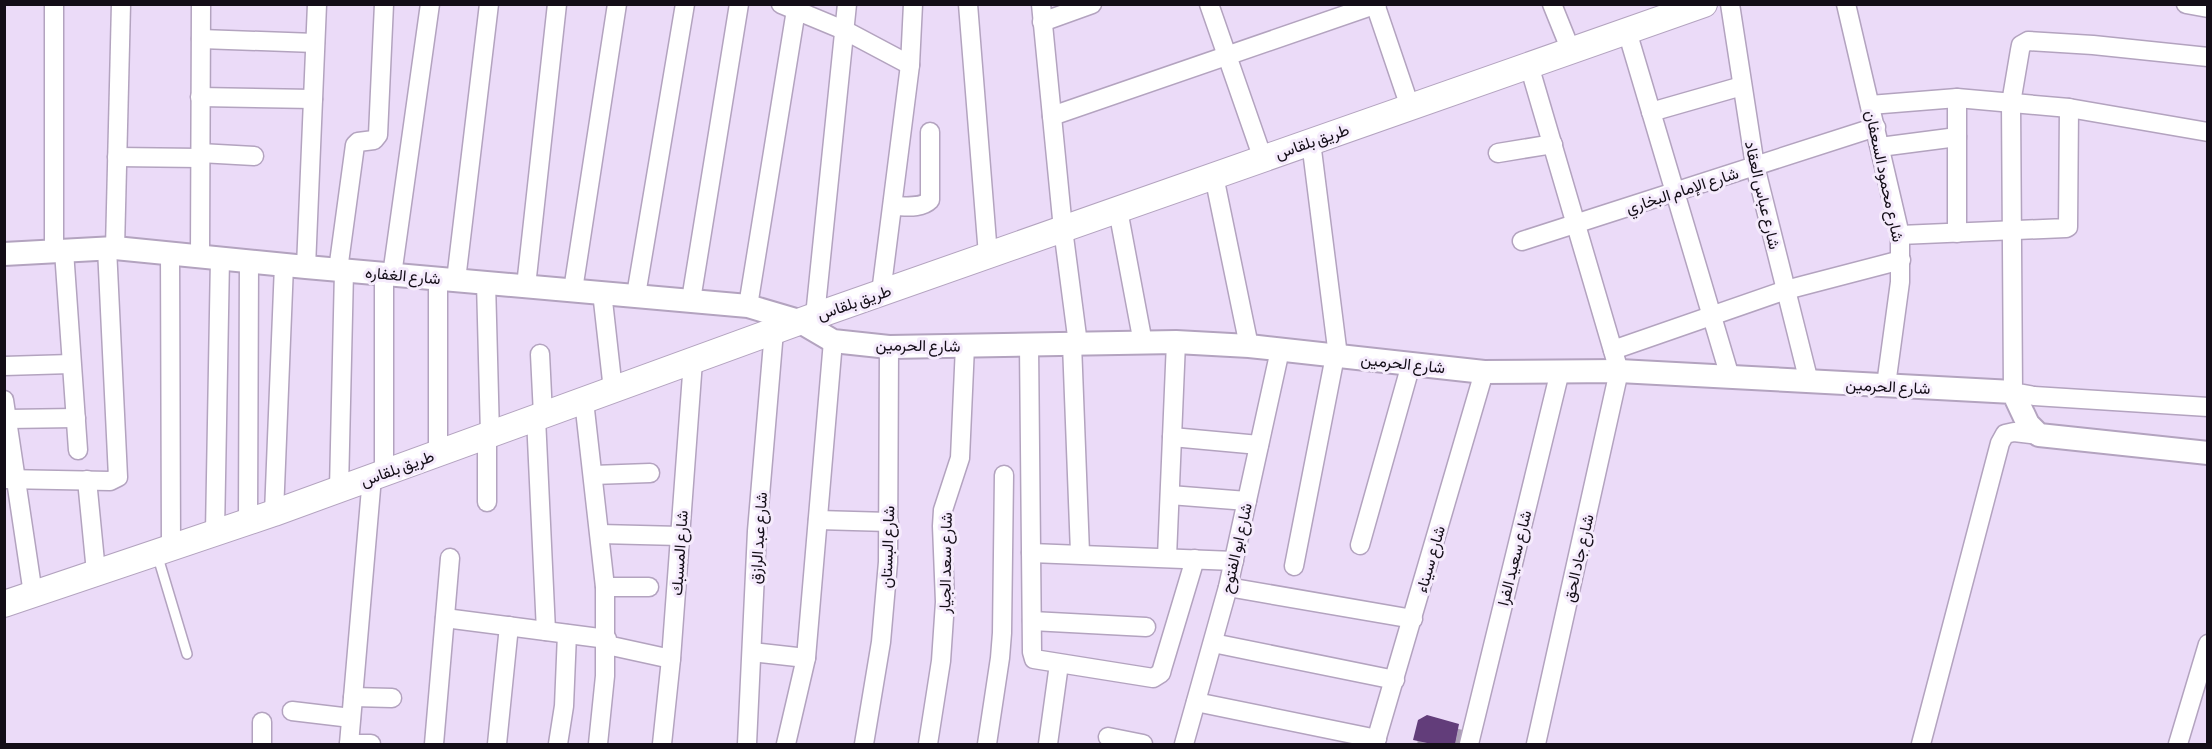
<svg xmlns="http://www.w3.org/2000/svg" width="2212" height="749" font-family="'Asap Condensed',Vazirmatn,sans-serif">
<defs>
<filter id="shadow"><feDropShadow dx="3.5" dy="6" stdDeviation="0" flood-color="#0004"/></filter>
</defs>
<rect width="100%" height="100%" fill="#ebdbf8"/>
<path fill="#623c7a" filter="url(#shadow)" d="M1427,715L1459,724L1455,744H1432L1413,740L1418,720Z"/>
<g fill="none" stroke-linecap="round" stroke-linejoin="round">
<defs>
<path id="service" d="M157,554L187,654"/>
<g id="minor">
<path d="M54,4V251"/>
<path d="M781,4L846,31L910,65"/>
<path d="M968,4L988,255"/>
<path d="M1041,4L1063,229L1078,344"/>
<path d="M1209,4L1263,159"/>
<path d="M1375,4L1410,107"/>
<path d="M1552,4L1571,51"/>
<path d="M1730,4L1755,166L1809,382"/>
<path d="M1846,4L1900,235V282L1886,385"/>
<path d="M2186,4L2208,8"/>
<path d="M1042,22L1092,4"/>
<path d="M1627,31L1730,377"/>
<path d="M201,39L315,43"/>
<path d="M2208,57L2093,45L2028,41L2021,45L2020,50L2011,103L2013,392L2034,396L2208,407"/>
<path d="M1529,65L1619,371L1536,744"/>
<path d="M200,97L313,99"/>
<path d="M1870,105L1957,98L2069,108L2208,132"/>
<path d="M1651,112L1742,86"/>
<path d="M1052,116L1377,4"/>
<path d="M1311,142L1338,356"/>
<path d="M1880,147L1957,137"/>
<path d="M200,153L254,156"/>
<path d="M1498,153L1553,144"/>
<path d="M117,157L200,158"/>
<path d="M1214,176L1249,346"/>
<path d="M893,206C905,206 921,209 930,200V132"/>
<path d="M1118,210L1143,343"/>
<path d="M1957,233V98"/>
<path d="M1900,235L2066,228L2068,227L2069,108"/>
<path d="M1522,241L1876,127"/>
<path d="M115,248L121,4"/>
<path d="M64,251L78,450"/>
<path d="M170,252L171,547"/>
<path d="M200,255L201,4"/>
<path d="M306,267L317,4"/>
<path d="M338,270L355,145L358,142L374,140L378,135L384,4"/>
<path d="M384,274V473"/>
<path d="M392,275L430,4"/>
<path d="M456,280L489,4"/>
<path d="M486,282L490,435"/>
<path d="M526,286L557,4"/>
<path d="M573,290L617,4"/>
<path d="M602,292L613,390"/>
<path d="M881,293L910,65L913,4"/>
<path d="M636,295L685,4"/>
<path d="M691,300L739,4"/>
<path d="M748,306L796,10"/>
<path d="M815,316L847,4"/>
<path d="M1072,344L1080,553"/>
<path d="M1029,345L1032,652L1034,659L1153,678L1161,673L1162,669L1195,559"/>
<path d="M1613,350L1786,290L1901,260"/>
<path d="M540,354L543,415"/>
<path d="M4,366L71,364"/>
<path d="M4,400L33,594"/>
<path d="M584,401L605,587V676L598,744"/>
<path d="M536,418L546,631"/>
<path d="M7,419L76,418"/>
<path d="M1172,437L1259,445"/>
<path d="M438,454V278"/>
<path d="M593,475L650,473"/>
<path d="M4,479L110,481L118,477L107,248"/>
<path d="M87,480L96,572"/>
<path d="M339,489L344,271"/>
<path d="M1170,495L1247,501"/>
<path d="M487,502V435"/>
<path d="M274,513L284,265"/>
<path d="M818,520L889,522"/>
<path d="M248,521L249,261"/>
<path d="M215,532L220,258"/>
<path d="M600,534L680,536"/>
<path d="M1360,545L1411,364"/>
<path d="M1031,553L1234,561"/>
<path d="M1167,557L1176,342"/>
<path d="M1294,566L1335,356"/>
<path d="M605,587H649"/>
<path d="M1228,587L1413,619"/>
<path d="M445,618L607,639"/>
<path d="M1032,621L1146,627"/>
<path d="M1213,643L1395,680"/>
<path d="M607,645L671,659"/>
<path d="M752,652L806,658"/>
<path d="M353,697L392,698"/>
<path d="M1196,702L1377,739"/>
<path d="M292,711L351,718"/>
<path d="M1108,737L1143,744"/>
<path d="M262,744V722"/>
<path d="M349,744L372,477"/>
<path d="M349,744H371"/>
<path d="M434,744L450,558"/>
<path d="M497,744L509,626"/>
<path d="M558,744L564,706L567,634"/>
<path d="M662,744L671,659L693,361"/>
<path d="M747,744L757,531L774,331"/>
<path d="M786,744L806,658L833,341"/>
<path d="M864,744L881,642L888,562L889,347"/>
<path d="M928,744L941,661L945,602L942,526L943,510L960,458L965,346"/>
<path d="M987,744L1000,658L1002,633L1004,475"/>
<path d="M1048,744L1059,664"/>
<path d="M1184,744L1228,587L1280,350"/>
<path d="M1375,744L1484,372"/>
<path d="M1469,744L1560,371"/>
<path d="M1921,744L2000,443L2005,434L2014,432L2039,435"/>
<path d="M2178,744L2208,644"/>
</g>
<path id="tertiary" d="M4,254L115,248L306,267L748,306L799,321L833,341L889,347L1176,342L1249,346L1484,372L1619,371L2013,392L2028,424L2039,435L2208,453"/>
<path id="secondary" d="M4,604L274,513L815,316L1704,4"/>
</defs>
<use href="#service" stroke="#b3a3bf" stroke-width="12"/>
<use href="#minor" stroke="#b3a3bf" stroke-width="21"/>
<use href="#tertiary" stroke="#b3a3bf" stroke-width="26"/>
<use href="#secondary" stroke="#b3a3bf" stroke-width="28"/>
<use href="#service" stroke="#fff" stroke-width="9"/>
<use href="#minor" stroke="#fff" stroke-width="18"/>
<use href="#tertiary" stroke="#fff" stroke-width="22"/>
<use href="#secondary" stroke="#fff" stroke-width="26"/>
</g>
<g text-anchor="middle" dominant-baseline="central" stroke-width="6" stroke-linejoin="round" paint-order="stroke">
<g font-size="16" fill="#130d17" stroke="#f5ebfc">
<text transform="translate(1312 141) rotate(-19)">طريق بلقاس</text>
<text transform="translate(1885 176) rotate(78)">شارع محمود السعفان</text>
<text transform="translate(1682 190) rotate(-18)">شارع الإمام البخاري</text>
<text transform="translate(1763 195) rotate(77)">شارع عباس العقاد</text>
<text transform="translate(403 275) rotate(5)">شارع الغفاره</text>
<text transform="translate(854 302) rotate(-19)">طريق بلقاس</text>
<text transform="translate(918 345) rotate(1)">شارع الحرمين</text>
<text transform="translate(1403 363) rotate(6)">شارع الحرمين</text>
<text transform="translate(1888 386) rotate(3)">شارع الحرمين</text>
<text transform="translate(397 468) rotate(-20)">طريق بلقاس</text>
<text transform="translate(758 538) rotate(-86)">شارع عبد الرازق</text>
<text transform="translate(887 547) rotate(-88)">شارع البستان</text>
<text transform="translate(1236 548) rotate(-77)">شارع ابو الفتوح</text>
<text transform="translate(679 553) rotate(-86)">شارع المسبك</text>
<text transform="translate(1514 558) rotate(-76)">شارع سعيد الفرا</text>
<text transform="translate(1578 558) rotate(-77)">شارع جاد الحق</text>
<text transform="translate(1430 559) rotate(-74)">شارع سيناء</text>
<text transform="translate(945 563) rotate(-89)">شارع سعد الجيار</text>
</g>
</g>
<rect width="2212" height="749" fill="none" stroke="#130d17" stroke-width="12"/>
</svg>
